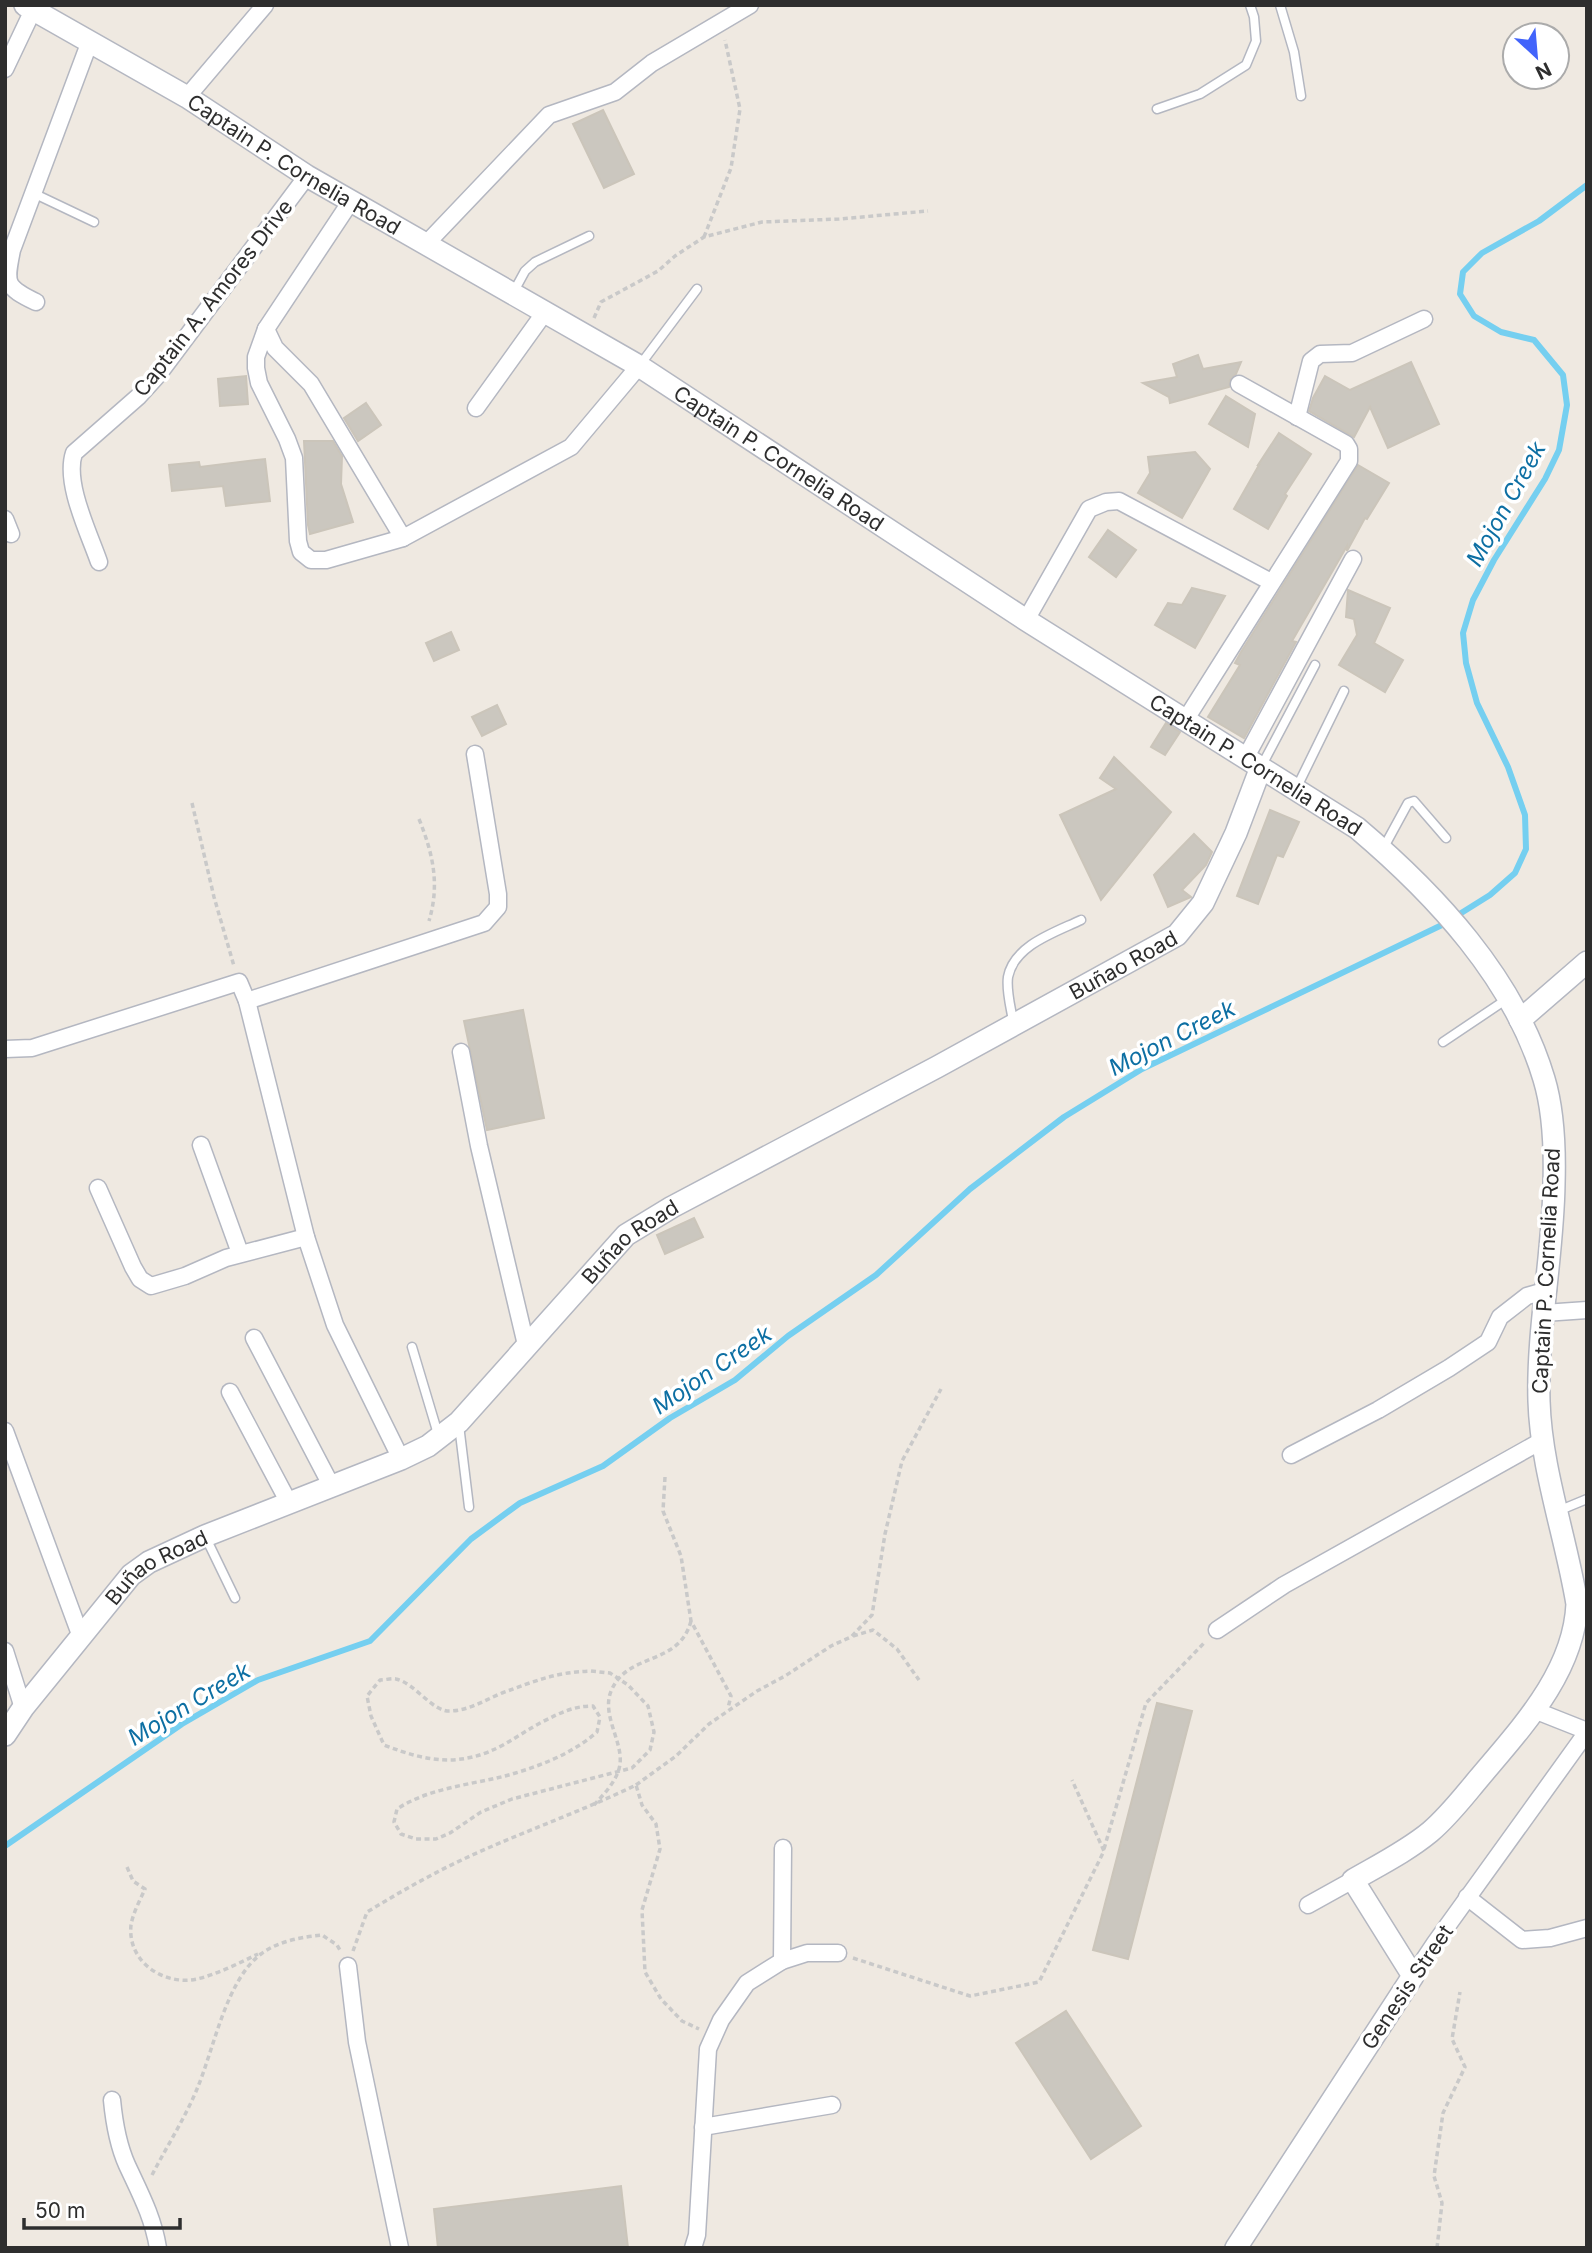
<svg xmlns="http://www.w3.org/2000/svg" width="1592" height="2253" font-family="Inter,sans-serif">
<rect width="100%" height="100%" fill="#efe9e1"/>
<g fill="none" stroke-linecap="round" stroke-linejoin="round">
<g stroke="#75cff0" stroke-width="6">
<path d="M1458,915L1490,895L1515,873L1526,849L1525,815L1508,767L1477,703L1466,663L1463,633L1473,600L1494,560L1545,479L1559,450L1567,405L1563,375L1534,340L1501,332L1474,316L1460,294L1463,272L1482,253L1539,221L1587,185"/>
<path d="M5,1846L182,1724L258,1680L370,1641L471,1539L520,1503L603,1466L670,1418L735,1380L788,1336L876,1275L970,1189L1064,1117L1142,1069L1444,924"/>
</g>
</g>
<g fill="#cbc7bf" stroke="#cbc5ba" stroke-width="2">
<path d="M603,110L634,174L604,188L573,124Z"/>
<path d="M1198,355L1203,369L1241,362L1236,374L1230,380L1229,387L1170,403L1169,397L1143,383L1177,377L1173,364Z"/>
<path d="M1411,362L1439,424L1388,448L1370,407L1354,437L1309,411L1313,398L1325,376L1350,390Z"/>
<path d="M246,376L248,404L220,406L218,379Z"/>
<path d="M1226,396L1255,414L1248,447L1209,424Z"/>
<path d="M366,403L381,425L358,441L344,418Z"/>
<path d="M1279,433L1311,454L1285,494L1287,496L1268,529L1234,509L1259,465H1258Z"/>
<path d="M304,441H333L342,456L341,484L353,522L310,534L308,525Z"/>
<path d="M1195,452L1210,469L1182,518L1138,493L1150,473L1148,457Z"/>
<path d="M265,459L270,501L226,506L223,486L172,491L169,465L199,462L200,467Z"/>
<path d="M1358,465L1389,483L1367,519L1365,518L1347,551V546L1292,641L1296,642L1244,738L1208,717L1240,665L1235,663L1241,652Z"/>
<path d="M1108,530L1136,550L1116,577L1089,557Z"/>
<path d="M1192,588L1225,596L1195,648L1155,625L1168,603L1182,605Z"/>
<path d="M1348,590L1390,608L1374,643L1403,660L1385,692L1339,665L1357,635L1354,619L1346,617Z"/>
<path d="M451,632L459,650L434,661L426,643Z"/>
<path d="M497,705L506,724L482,736L472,717Z"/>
<path d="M1166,723L1180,732L1165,755L1151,747Z"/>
<path d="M1114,757L1171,812L1101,900L1060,815L1116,789L1100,778Z"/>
<path d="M1270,810L1299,822L1283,857L1277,855L1258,904L1237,896Z"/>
<path d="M1194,834L1212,852L1206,865L1182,890L1191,897L1168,907L1154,875Z"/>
<path d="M523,1010L544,1118L487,1130L464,1021Z"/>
<path d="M694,1218L703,1237L665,1254L657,1235Z"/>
<path d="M1157,1703L1192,1711L1128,1959L1093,1950Z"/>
<path d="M1066,2011L1141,2126L1091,2159L1016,2043Z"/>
<path d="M621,2186L628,2248H438L434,2209Z"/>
</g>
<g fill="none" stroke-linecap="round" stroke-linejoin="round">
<defs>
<g id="service">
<path d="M1280,5L1294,52L1301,96"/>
<path d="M1157,109L1200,94L1246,65L1256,41L1254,17L1250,5"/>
<path d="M33,193L94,222"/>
<path d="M513,293L525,271L535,262L589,236"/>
<path d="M640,365L697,289"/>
<path d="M1261,767L1315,665"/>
<path d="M1296,789L1344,691"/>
<path d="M1384,847L1408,803L1414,801L1446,838"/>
<path d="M1013,1021C1011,1008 1006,991 1008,977C1014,945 1056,932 1081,920"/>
<path d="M1443,1042L1507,999"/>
<path d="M412,1347L438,1434"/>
<path d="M459,1425L469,1507"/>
<path d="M1558,1511L1587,1499"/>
<path d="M205,1536L235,1598"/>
</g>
<g id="minor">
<path d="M5,69L33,10"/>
<path d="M187,97L265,5"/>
<path d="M351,201L266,329L275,348L311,384L403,538"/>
<path d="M427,243L549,115L615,92L652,63L750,5"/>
<path d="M36,302C5,287 5,284 12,250L90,41"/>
<path d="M266,329L256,357V368L259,383L287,439L294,458L298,541L301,552L311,560H326L403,538L571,447L639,366"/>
<path d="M476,408L545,312"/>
<path d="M1297,417L1311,361L1320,354L1352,353L1424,319"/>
<path d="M5,519L11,534"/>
<path d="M99,562C89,533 64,483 74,453L139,396L158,375L307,176"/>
<path d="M1026,620L1089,509L1106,502L1119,501L1271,582"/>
<path d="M1186,719L1349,461V449L1346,444L1239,384"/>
<path d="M1246,757L1353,559"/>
<path d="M247,1001L484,923L498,907V894L475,754"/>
<path d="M5,1049L32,1048L239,982L247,1001L306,1237L335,1325L401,1459"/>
<path d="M461,1052L479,1146L527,1349"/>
<path d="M201,1145L240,1253"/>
<path d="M98,1188L133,1267L140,1279L151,1286L185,1276L226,1258L306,1237"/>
<path d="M1544,1313L1587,1310"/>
<path d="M254,1338L332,1487"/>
<path d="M230,1392L289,1503"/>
<path d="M5,1431L81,1637"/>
<path d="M1291,1455L1378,1410L1449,1368L1488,1342L1500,1317L1527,1296L1548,1290"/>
<path d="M1217,1630L1284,1585L1543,1440"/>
<path d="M5,1651L23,1708"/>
<path d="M1534,1710L1587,1731"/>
<path d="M1467,1897L1522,1940L1550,1938L1587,1928"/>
<path d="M1308,1905L1353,1880"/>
<path d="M782,1961L783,1848"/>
<path d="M348,1966L357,2042L400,2248"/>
<path d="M1413,1976L1435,1943L1587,1732"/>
<path d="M112,2100C114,2121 118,2145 127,2165C140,2193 153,2217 158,2248"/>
<path d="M703,2127L832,2105"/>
<path d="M693,2248L697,2235L708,2049L721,2020L747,1983L782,1961L807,1953H838"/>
</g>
<g id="tertiary">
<path id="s1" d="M25,5L187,97L307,176L639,366L1026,620L1357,828C1435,894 1514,978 1544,1079C1554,1112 1555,1150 1554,1184C1553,1257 1537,1329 1539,1401C1541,1469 1566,1537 1577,1604C1574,1672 1522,1727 1480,1777C1464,1796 1449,1816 1430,1832C1407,1851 1379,1865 1353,1880L1413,1976L1236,2248"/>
<path d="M1520,1020L1587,962"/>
<path id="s2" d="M5,1735L23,1708L131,1575L149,1562L205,1536L401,1459L428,1446L459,1422L626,1235L672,1207L937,1067L1177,935L1203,903L1236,833L1261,767"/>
</g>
</defs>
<use href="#service" stroke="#b4b7c1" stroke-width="11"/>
<use href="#minor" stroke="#b4b7c1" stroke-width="19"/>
<use href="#tertiary" stroke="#b4b7c1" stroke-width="24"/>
<g stroke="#c9c9c9" stroke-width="3.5" stroke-dasharray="5 3.5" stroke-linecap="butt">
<path d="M704,237L731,168L740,109L725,40"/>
<path d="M594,318L601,302L658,271L675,256L704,237L762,222L839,219L928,211"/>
<path d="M192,803L214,897L234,966"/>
<path d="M419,819C433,854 440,884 429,921"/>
<path d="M665,1477L663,1511L681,1556L691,1621L731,1696L728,1708"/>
<path d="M853,1636L873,1630L897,1649L919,1680"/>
<path d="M591,1671L610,1673L628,1685L648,1706L654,1732L650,1750L632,1768L512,1799L481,1812L450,1833L436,1839H416L401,1834L394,1822L397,1809C429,1788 469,1785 505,1776C538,1767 572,1754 597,1732L600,1717L593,1706C573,1706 560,1713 542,1722C529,1729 517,1737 505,1744C461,1768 428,1762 384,1745L371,1716L367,1696L380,1680C385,1680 392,1678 396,1679C415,1683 433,1713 451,1711C470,1710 485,1700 502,1693C535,1681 556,1672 591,1671Z"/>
<path d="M636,1785L676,1756L709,1724L757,1691L785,1676L831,1646L851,1637L872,1615L885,1534L902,1461L941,1389"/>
<path d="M594,1805C604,1794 618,1780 620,1764C623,1741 600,1713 612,1689C629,1652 679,1666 691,1621"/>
<path d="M1104,1849L1146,1703L1205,1642"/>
<path d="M127,1867L133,1881L145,1889C140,1900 133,1913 131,1925C127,1962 164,1986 197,1979C218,1974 239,1963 258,1954"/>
<path d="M353,1951L367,1912C387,1900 407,1888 428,1877C494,1841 568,1818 636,1785L642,1805L656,1824L660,1849L642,1910L645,1972L661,1999L682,2021L699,2029"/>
<path d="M853,1958L970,1996L1039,1982L1104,1851L1072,1780"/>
<path d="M152,2175C167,2146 185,2118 197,2089C214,2049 226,1980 261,1954C278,1941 302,1937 322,1935L337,1945L341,1952"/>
<path d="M1437,2248L1442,2203L1434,2176L1443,2113L1465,2067L1452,2039L1460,1992"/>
</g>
<use href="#service" stroke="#fff" stroke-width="8"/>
<use href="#minor" stroke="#fff" stroke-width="16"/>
<use href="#tertiary" stroke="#fff" stroke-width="21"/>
</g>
<g text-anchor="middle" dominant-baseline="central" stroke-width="7" stroke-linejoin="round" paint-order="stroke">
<g font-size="21" fill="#2e2e2e" stroke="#fff">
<text stroke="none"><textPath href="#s1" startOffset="313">Captain P. Cornelia Road</textPath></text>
<text transform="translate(213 298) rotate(-52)">Captain A. Amores Drive</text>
<text stroke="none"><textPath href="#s1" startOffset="880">Captain P. Cornelia Road</textPath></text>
<text stroke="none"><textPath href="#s1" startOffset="1447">Captain P. Cornelia Road</textPath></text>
<text stroke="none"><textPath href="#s2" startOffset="1384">Buñao Road</textPath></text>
<text stroke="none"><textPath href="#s2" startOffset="817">Buñao Road</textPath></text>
<text transform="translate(1546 1271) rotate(-87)">Captain P. Cornelia Road</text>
<text stroke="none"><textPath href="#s2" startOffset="229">Buñao Road</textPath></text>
<text transform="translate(1407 1987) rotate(-56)">Genesis Street</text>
</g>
<g font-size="23" font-style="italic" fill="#0d6fa3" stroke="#fff">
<text transform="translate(1506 504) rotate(-61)">Mojon Creek</text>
<text transform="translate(1172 1038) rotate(-27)">Mojon Creek</text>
<text transform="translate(712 1370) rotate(-34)">Mojon Creek</text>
<text transform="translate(189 1704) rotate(-31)">Mojon Creek</text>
</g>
</g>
<rect width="1592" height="2253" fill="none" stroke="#2e2e2e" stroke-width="14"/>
<g transform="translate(1536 56) rotate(154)"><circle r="33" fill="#ffffff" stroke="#ababab" stroke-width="2"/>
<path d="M0-5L12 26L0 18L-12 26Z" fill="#4264fb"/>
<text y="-10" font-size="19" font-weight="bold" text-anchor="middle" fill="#2e2e2e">N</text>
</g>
<path d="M24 2218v10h156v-10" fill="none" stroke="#2e2e2e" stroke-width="3.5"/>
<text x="35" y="2218" font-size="21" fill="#2e2e2e" stroke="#ffffff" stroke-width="5" paint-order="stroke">50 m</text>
</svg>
